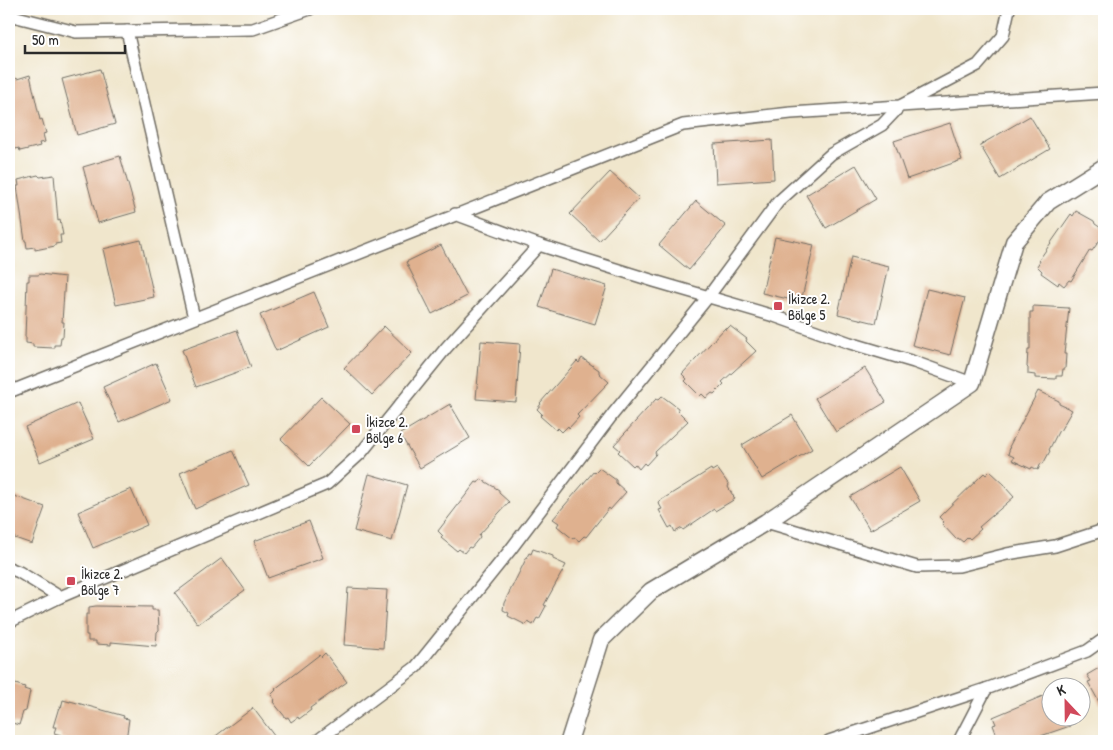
<svg xmlns="http://www.w3.org/2000/svg" width="1113" height="750" font-family="'Patrick Hand',sans-serif">
<rect width="100%" height="100%" fill="#fff"/>
<filter id="ink" filterUnits="userSpaceOnUse"><feTurbulence type="fractalNoise" baseFrequency=".02" numOctaves="2"/><feDisplacementMap in="SourceGraphic" scale="10" xChannelSelector="R" yChannelSelector="G"/><feConvolveMatrix kernelMatrix="1 2 1 2 8 2 1 2 1" color-interpolation-filters="sRGB"/></filter>
<filter id="wash" filterUnits="userSpaceOnUse"><feTurbulence type="fractalNoise" baseFrequency=".0096" numOctaves="4" result="noise"/><feDisplacementMap in="SourceGraphic" scale="20" xChannelSelector="R" yChannelSelector="G"/><feGaussianBlur stdDeviation="1.12" result="paint"/><feColorMatrix in="noise" values="0 0 0 0 0 0 0 0 0 0 0 0 0 0 0 0 0 1.4 0 .05"/><feComposite in="paint" operator="in"/></filter>
<g filter="url(#wash)">
<rect width="100%" height="100%" fill="#f0e6cc"/>
<g id="blocks">
<g fill="#dfb18f">
<path d="M100,69L115,124L77,135L62,79Z"/>
<path d="M9,73L17,79L30,75L40,120L42,119L46,133L43,134L45,142L39,143L40,146L20,151L19,148L12,150L10,144H9Z"/>
<path d="M1030,116L1050,149L1000,179L980,145Z"/>
<path d="M950,123L962,160L907,179L894,141Z"/>
<path d="M772,140L774,179L716,183L714,144Z"/>
<path d="M120,156L136,212L98,223L83,167Z"/>
<path d="M856,165L876,199L826,228L806,195Z"/>
<path d="M610,172L639,198L599,241L570,214Z"/>
<path d="M38,175L40,177L54,175L58,221L60,220L63,235H60L61,243L55,244V246L35,250V247L27,248L26,241H25L17,186H19L18,180Z"/>
<path d="M696,201L726,226L689,270L659,245Z"/>
<path d="M1076,211L1094,221L1095,224L1104,230V234L1092,251L1090,250L1071,281L1069,280L1064,286L1059,282L1058,285L1041,273L1042,271L1037,266L1040,261L1039,260L1071,214L1073,216Z"/>
<path d="M775,237L814,245L801,302L762,293Z"/>
<path d="M141,240L154,297L116,305L103,249Z"/>
<path d="M441,245L467,296L432,314L406,262Z"/>
<path d="M851,257L889,266L876,323L838,314Z"/>
<path d="M551,269L607,286L595,324L539,307Z"/>
<path d="M40,274L65,277L62,322H64L63,337H61L60,345H54V348L33,347V344L26,343V337H25L27,281H29V275H38Z"/>
<path d="M927,289L965,298L950,355L912,345Z"/>
<path d="M314,292L329,327L276,351L260,315Z"/>
<path d="M1033,306L1069,308L1064,354H1066L1065,369H1063L1062,376H1056V379L1035,378V375L1028,374V368L1027,367L1028,350H1030V312H1033Z"/>
<path d="M384,326L412,353L372,395L344,368Z"/>
<path d="M730,326L747,339L746,341L756,351L722,382L724,384L714,394L712,393L706,398L702,394L700,396L685,381L687,379L682,374L725,328L726,330Z"/>
<path d="M237,330L251,367L196,387L182,350Z"/>
<path d="M481,341L520,344L516,402L476,399Z"/>
<path d="M582,358L599,370V373L609,382L577,415L579,417L569,428L568,426L562,432L558,428L556,430L540,416L542,414L537,409L541,404L540,403L577,361L579,363Z"/>
<path d="M156,363L172,399L119,422L103,387Z"/>
<path d="M865,368L886,402L836,432L815,398Z"/>
<path d="M1038,391L1059,401V404L1072,410L1060,431L1059,430L1049,450L1050,451L1043,464L1041,463L1038,470L1032,467L1031,469L1012,460L1014,457L1008,454L1010,448L1009,447Z"/>
<path d="M662,396L678,408V411L688,421L655,452L656,454L646,465L644,463L639,469L635,464L633,466L618,452L620,450L614,445L656,399L658,400Z"/>
<path d="M321,397L350,424L309,466L281,439Z"/>
<path d="M78,403L94,439L40,462L25,427Z"/>
<path d="M450,404L470,438L420,468L400,434Z"/>
<path d="M792,415L812,449L762,479L742,445Z"/>
<path d="M233,450L249,485L195,509L180,473Z"/>
<path d="M900,467L920,501L870,530L850,497Z"/>
<path d="M599,468L616,480V483L626,492L610,510L609,508L586,537L584,536L579,541L574,537L573,539L557,526L559,523L553,519L594,471L595,472Z"/>
<path d="M717,468L729,485L728,487L735,499L715,511L714,509L683,530L682,528L675,532L672,526L669,528L659,510L662,509L658,502L711,469L712,471Z"/>
<path d="M990,471L1005,485V487L1014,497L979,527L981,529L970,539L968,537L963,542L958,538L956,539L942,524L944,522L939,517L984,473L986,475Z"/>
<path d="M369,474L407,485L392,541L354,531Z"/>
<path d="M481,479L499,490V493L509,502L479,535L480,537L471,548L469,547L464,553L459,549L457,551L441,538L443,536L438,531L476,482L478,483Z"/>
<path d="M131,489L147,525L93,548L78,512Z"/>
<path d="M9,494L45,507L32,544L9,536Z"/>
<path d="M309,521L323,558L268,578L254,541Z"/>
<path d="M533,549L553,556V559L566,565L544,605L546,606L539,619L537,618L533,625L528,622L526,625L508,616L509,613L503,610L504,603L529,553L531,554Z"/>
<path d="M222,558L245,590L198,624L175,593Z"/>
<path d="M348,588L387,590L383,648L344,645Z"/>
<path d="M96,606L152,607V610H158L159,630L157,632L156,646L111,642V645L96,644V641H88V635H86V614H89V607Z"/>
<path d="M325,653L347,682L310,708L311,710L299,719L298,717L291,722L288,717L286,718L273,702L275,700L271,695L276,690L275,689L319,655L321,657Z"/>
<path d="M1104,665V711L1088,682L1091,681L1087,675Z"/>
<path d="M9,682L25,687L24,689L30,691L26,711L23,712L19,725L9,722Z"/>
<path d="M1050,693V718H1066L1070,726L1026,741H999L993,725L996,724L993,717Z"/>
<path d="M63,700L70,702V701L124,716L123,718L129,719L126,740L121,741H73L61,738V735L54,733L56,727H53L59,707L61,708Z"/>
<path d="M253,708L278,741H209Z"/>
</g>
</g>
</g>
<g filter="url(#ink)">
<use href="#blocks" fill-opacity="0" stroke="#706c63" stroke-width="1"/>
<g fill="none" stroke-linecap="round" stroke-linejoin="round">
<defs>
<g id="street">
<path d="M9,15L76,32L253,29L310,9"/>
<path d="M127,31L194,318"/>
<path d="M455,214L539,245L654,281L774,316L850,343L914,362L972,383"/>
<path d="M9,392L683,125L791,113L900,106L978,65L1003,36L1009,9"/>
<path d="M766,522L917,567L959,566L1007,554L1055,546L1104,530"/>
<path d="M9,568L19,572L60,597"/>
<path d="M9,622L60,597L327,484L361,453L446,348L539,245"/>
<path d="M317,741L416,667L511,549L613,414L708,297L778,202L831,154L882,125L900,106L1104,93"/>
<path d="M829,741L986,689L1087,651L1104,639"/>
<path d="M959,741L986,689"/>
</g>
<path id="secondary" d="M569,741L601,640L651,591L766,522L972,383L1014,242L1048,202L1104,167"/>
</defs>
<use href="#street" stroke="#706c63" stroke-width="14"/>
<use href="#secondary" stroke="#706c63" stroke-width="19"/>
<use href="#street" stroke="#fff" stroke-width="11"/>
<use href="#secondary" stroke="#fff" stroke-width="16"/>
</g>
</g>
<g fill="#d1495b" stroke="#fff" stroke-width="2">
<rect x="773" y="301" width="10" height="10" rx="2.5"/>
<rect x="351" y="424" width="10" height="10" rx="2.5"/>
<rect x="66" y="576" width="10" height="10" rx="2.5"/>
</g>
<g text-anchor="middle" dominant-baseline="central" stroke-width="4" stroke-linejoin="round" paint-order="stroke">
<g font-size="14" fill="#2b2b2b" stroke="#fff" text-anchor="start">
<text x="788" y="298">İkizce 2.<tspan x="788" dy="16">Bölge 5</tspan></text>
<text x="366" y="421">İkizce 2.<tspan x="366" dy="16">Bölge 6</tspan></text>
<text x="81" y="573">İkizce 2.<tspan x="81" dy="16">Bölge 7</tspan></text>
</g>
</g>
<rect width="1113" height="750" fill="none" stroke="#fff" stroke-width="30"/>
<g transform="translate(1066 702) rotate(338)"><circle r="24" fill="#ffffff" stroke="#aaaaaa"/>
<path d="M0-4L9 19L0 12L-9 19Z" fill="#d1495b"/>
<text y="-8" font-size="14" font-weight="bold" text-anchor="middle" fill="#2b2b2b">K</text>
</g>
<path d="M25 45v8h100v-8" fill="none" stroke="#2b2b2b" stroke-width="2.5"/>
<text x="32" y="45" font-size="15" fill="#2b2b2b" stroke="#ffffff" stroke-width="4" paint-order="stroke">50 m</text>
</svg>
